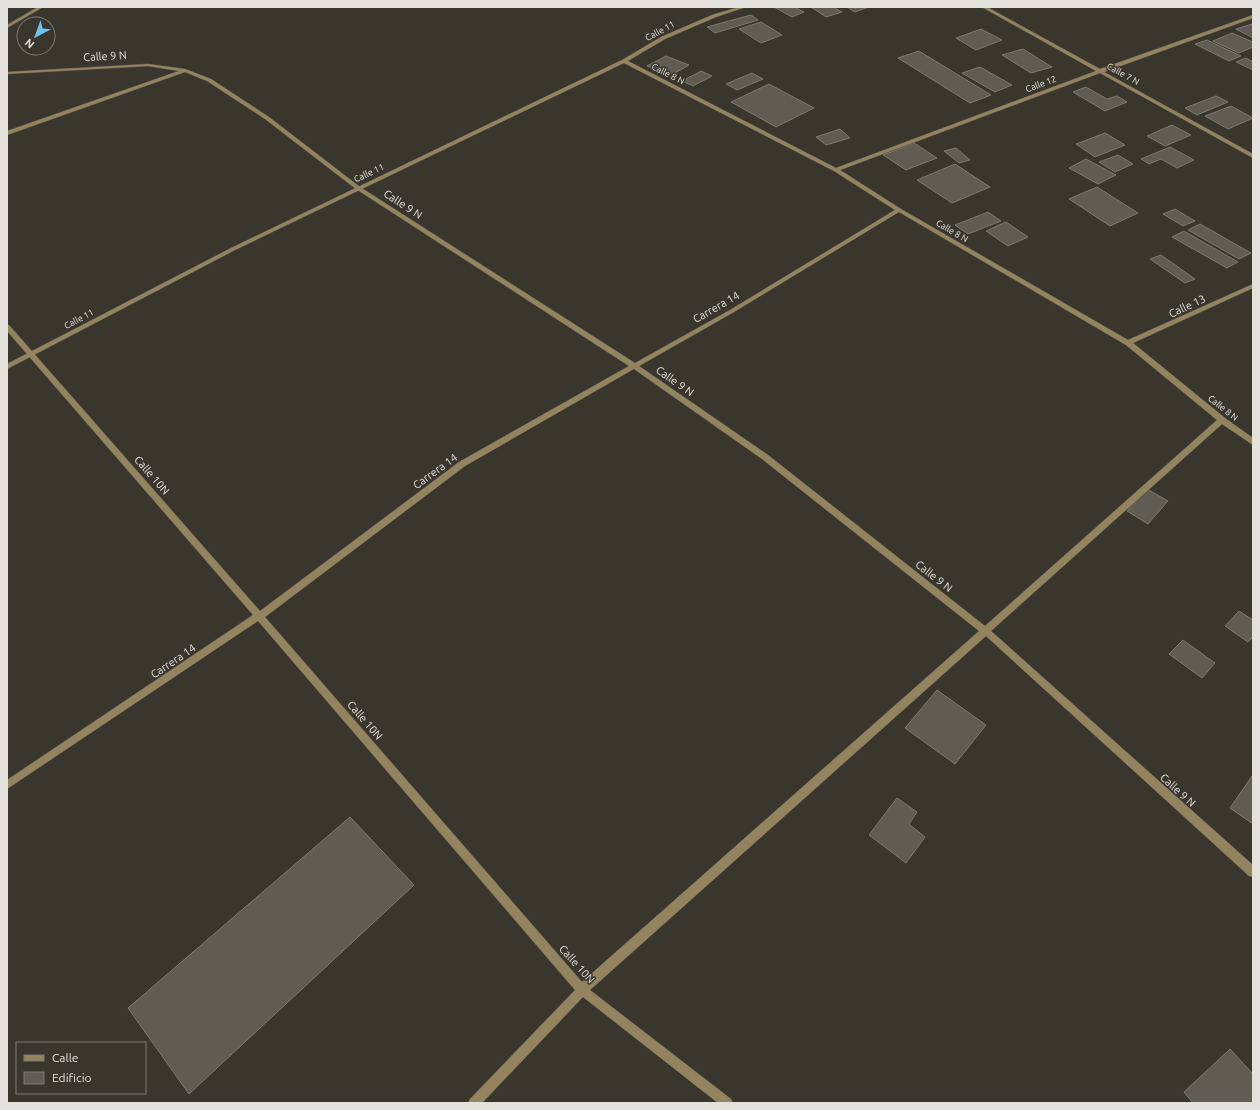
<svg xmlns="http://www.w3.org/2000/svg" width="1260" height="1110" font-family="Ubuntu,sans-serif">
<rect width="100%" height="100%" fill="#39362e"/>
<g fill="#605c54" stroke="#7d7971">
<path d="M774,7H794L804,12L792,17Z"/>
<path d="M811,7H833L842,12L826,17Z"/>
<path d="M847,7H869L855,12Z"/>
<path d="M751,15L758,20L715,33L707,27Z"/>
<path d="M761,22L782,35L761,43L739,29Z"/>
<path d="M1252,24L1253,38L1236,29Z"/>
<path d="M981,29L1002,40L976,50L956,38Z"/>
<path d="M1232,33L1253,42V47L1239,53L1213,41Z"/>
<path d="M1207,40L1241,56L1229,61L1195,44Z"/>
<path d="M1023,49L1052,67L1031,73L1002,55Z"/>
<path d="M919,51L991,95L970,103L898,58Z"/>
<path d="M666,56L689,65L670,76L647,66Z"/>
<path d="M1246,58L1253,62V70L1236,62Z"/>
<path d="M980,67L1012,85L995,92L962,73Z"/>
<path d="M701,71L712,76L693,86L682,81Z"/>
<path d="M752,73L763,79L737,90L726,84Z"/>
<path d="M769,84L814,108L776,127L731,102Z"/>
<path d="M1086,87L1107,99L1117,96L1127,102L1105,111L1073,92Z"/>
<path d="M1216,96L1228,102L1197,115L1185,108Z"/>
<path d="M1231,106L1253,118L1228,129L1205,116Z"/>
<path d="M1172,125L1191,135L1165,146L1147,136Z"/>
<path d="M840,129L850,138L826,145L816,137Z"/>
<path d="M1105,133L1125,145L1095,157L1076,144Z"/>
<path d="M914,143L937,158L906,170L883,155Z"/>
<path d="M1170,147L1194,160L1177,168L1161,159L1149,164L1141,159Z"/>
<path d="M956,148L970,160L959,163L944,151Z"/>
<path d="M1118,155L1133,164L1115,172L1099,162Z"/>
<path d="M1086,159L1116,175L1098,184L1069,168Z"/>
<path d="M955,164L990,187L952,203L917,180Z"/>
<path d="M1097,187L1138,213L1110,226L1069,199Z"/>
<path d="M1175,209L1195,221L1183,226L1163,214Z"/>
<path d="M988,212L1001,221L968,234L955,225Z"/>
<path d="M1006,222L1028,237L1008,246L986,231Z"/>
<path d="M1200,224L1251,253L1239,259L1188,230Z"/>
<path d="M1184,231L1238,262L1227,268L1172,237Z"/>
<path d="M1161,255L1195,279L1185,283L1150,259Z"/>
<path d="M1147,489L1168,501L1148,524L1127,511Z"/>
<path d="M1239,611L1253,620V637L1248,642L1225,626Z"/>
<path d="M1183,640L1215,663L1202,678L1169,654Z"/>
<path d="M937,690L986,725L955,764L905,728Z"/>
<path d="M1252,776L1253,777V824L1230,808Z"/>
<path d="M897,798L917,812L909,824L925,837L906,863L869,835Z"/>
<path d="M350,817L414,885L189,1094L128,1008Z"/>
<path d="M1230,1049L1253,1074V1103H1193L1184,1092Z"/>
</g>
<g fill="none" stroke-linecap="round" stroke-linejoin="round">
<defs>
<g id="minor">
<path d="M38,7H43L7,28V25Z"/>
<path d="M982,7H987L1100,69L1253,15V18L1104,72L1253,154V158L1100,73L840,170L901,209L1128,340L1253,284V288L1133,343L1225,418L1253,438V445L1222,424L991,631L1253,865V877L1249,876L986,636L590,990L731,1099L733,1103H718L583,997L482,1103H468L470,1099L575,990L258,621L7,789V780L253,615L7,331V325H9L260,611L459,462L629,366L356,189L265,119L207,81L185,72L7,135V131L179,71L148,66L7,74V72L148,64L185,69L211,79L269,117L360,187L635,363L730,310L895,210L834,171L622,62V60H626L836,168L1096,71ZM899,212L1126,345L1217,420L985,626L768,455L639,366L734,312ZM634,369L762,459L979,631L582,982L265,617L465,466Z"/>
</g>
<path id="tertiary" d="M739,7H746L716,17L665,39L626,62L235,250L7,369V364L231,248L622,60L661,37L712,15Z"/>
</defs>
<use href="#minor" stroke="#58554d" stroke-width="1"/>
<use href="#tertiary" stroke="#58554d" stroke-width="1"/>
<use href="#minor" fill="#93835e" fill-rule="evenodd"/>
<use href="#tertiary" fill="#93835e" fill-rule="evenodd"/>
</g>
<g text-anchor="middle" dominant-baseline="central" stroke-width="3" stroke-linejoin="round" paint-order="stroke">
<g font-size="9" fill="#e3e1dc" stroke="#39362e">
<text transform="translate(660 31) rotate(-28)">Calle 11</text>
<text transform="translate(668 74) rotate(27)">Calle 8 N</text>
<text transform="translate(1123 74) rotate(29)">Calle 7 N</text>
<text transform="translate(1041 84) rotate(-21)">Calle 12</text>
<text transform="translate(369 173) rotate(-25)">Calle 11</text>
<text transform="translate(952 231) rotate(30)">Calle 8 N</text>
<text transform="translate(79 319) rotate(-28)">Calle 11</text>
<text transform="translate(1223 408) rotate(38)">Calle 8 N</text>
</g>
<g font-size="11" fill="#e3e1dc" stroke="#39362e">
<text transform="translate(105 56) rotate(-3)">Calle 9 N</text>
<text transform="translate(403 204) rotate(33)">Calle 9 N</text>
<text transform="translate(1187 306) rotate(-25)">Calle 13</text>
<text transform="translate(716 307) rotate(-30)">Carrera 14</text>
<text transform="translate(675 381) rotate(35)">Calle 9 N</text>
<text transform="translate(435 471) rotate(-36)">Carrera 14</text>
<text transform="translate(152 475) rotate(49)">Calle 10N</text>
<text transform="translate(934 576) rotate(38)">Calle 9 N</text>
<text transform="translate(173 661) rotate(-34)">Carrera 14</text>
<text transform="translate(365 720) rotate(49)">Calle 10N</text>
<text transform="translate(1178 790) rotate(42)">Calle 9 N</text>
<text transform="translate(577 964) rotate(48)">Calle 10N</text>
</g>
</g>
<rect width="1260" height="1110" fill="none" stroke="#e3e1dc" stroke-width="16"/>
<rect x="16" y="1042" width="130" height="52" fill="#39362e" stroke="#7d7a74"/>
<rect x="24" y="1055" width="20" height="6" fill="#93835e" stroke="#7d7a74"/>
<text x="52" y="1062" font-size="12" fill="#e3e1dc">Calle</text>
<rect x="24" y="1072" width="20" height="12" fill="#605c54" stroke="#7d7a74"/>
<text x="52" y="1082" font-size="12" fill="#e3e1dc">Edificio</text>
<g transform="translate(36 36) rotate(221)"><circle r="19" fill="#39362e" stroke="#7d7a74"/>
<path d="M0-3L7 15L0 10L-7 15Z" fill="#6fc2f4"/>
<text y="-6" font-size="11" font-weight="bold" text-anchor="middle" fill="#e3e1dc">N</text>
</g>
</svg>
